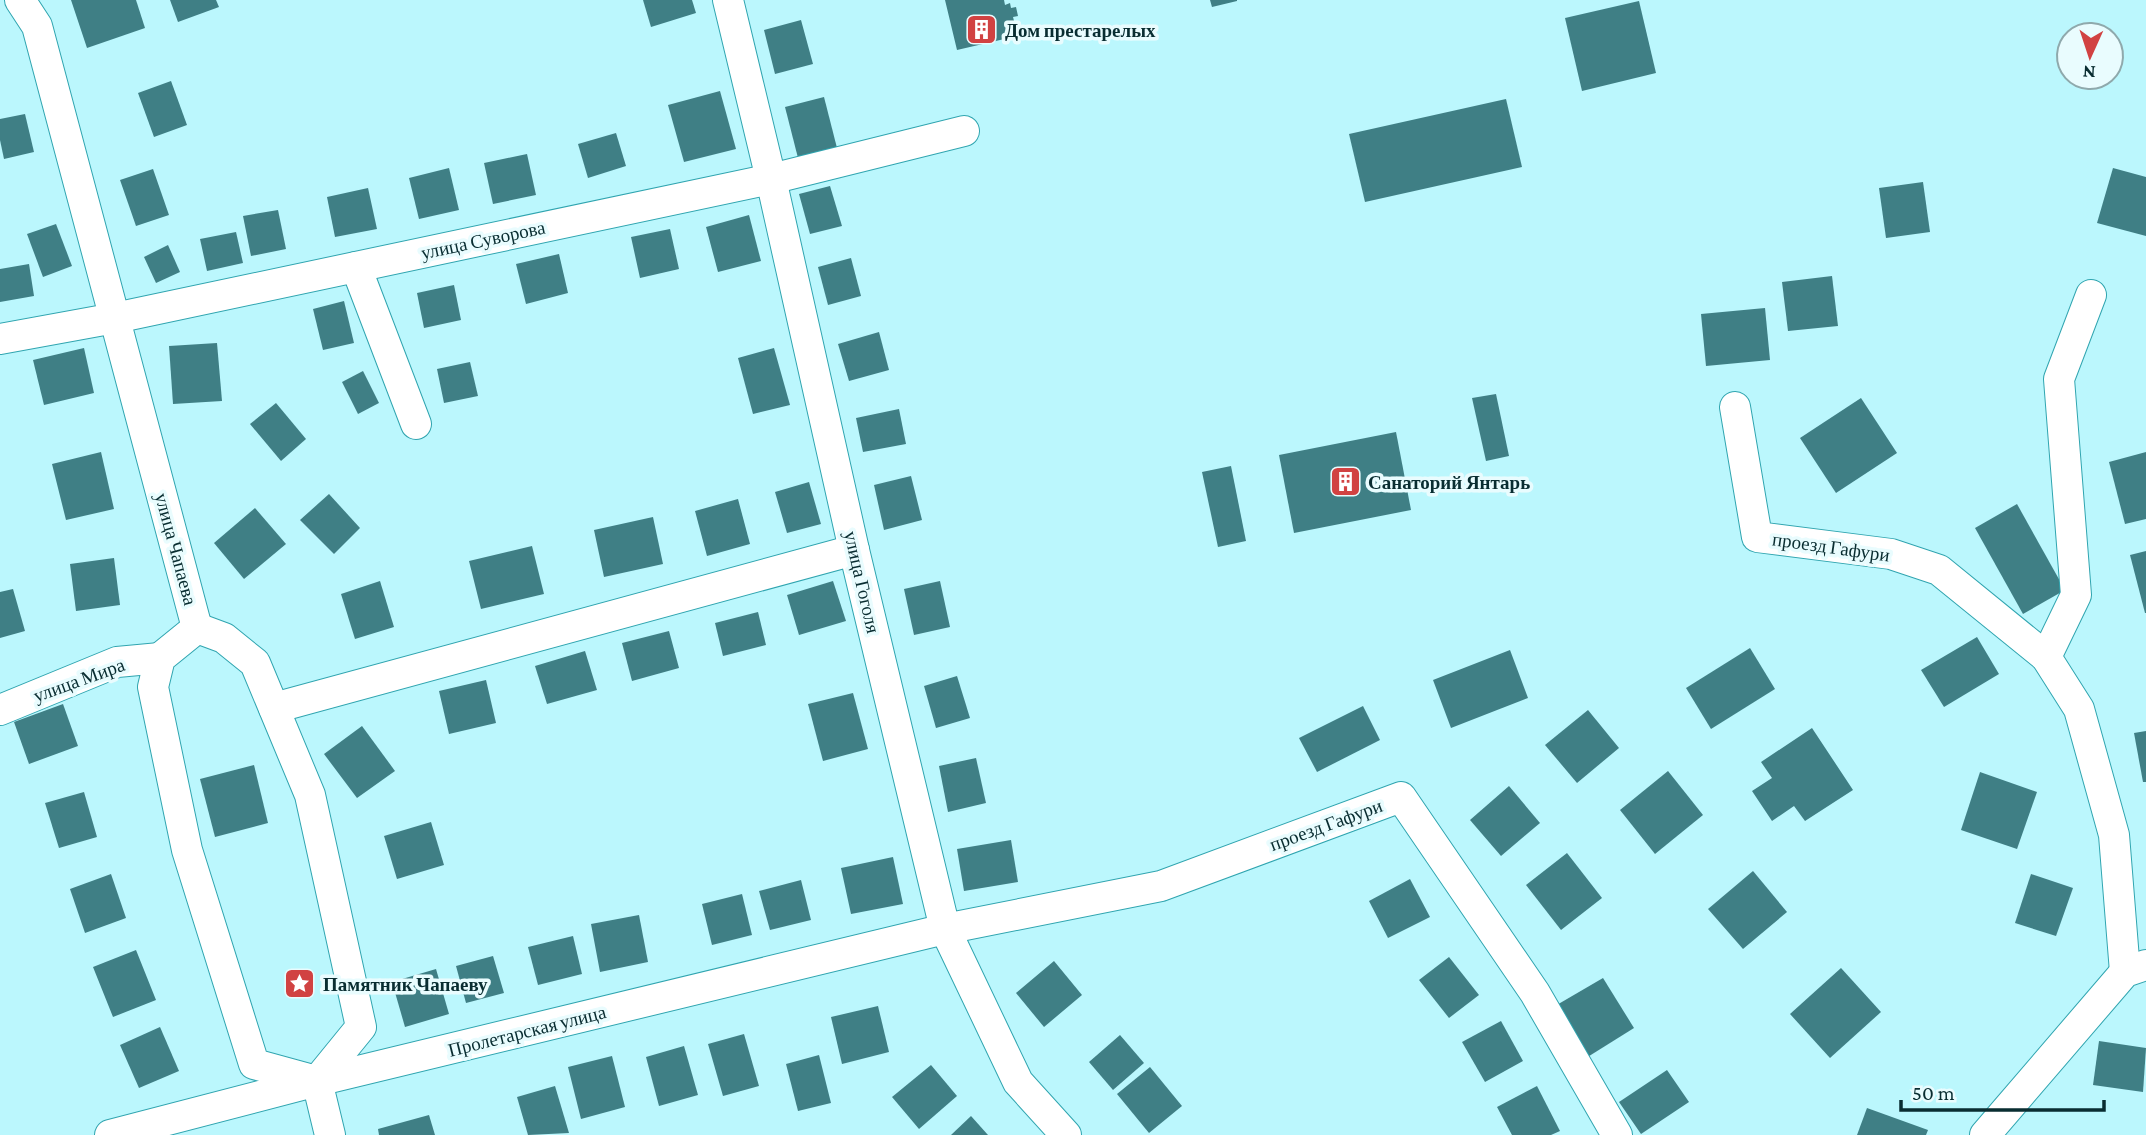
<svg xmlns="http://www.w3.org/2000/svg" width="2146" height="1135" font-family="'Crimson Pro',serif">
<rect width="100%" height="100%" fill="#bbf7fd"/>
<g fill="#3f7f85">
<path d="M71,0H136L145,28L87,48Z"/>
<path d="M170,0H216L219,7L178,22Z"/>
<path d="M643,0H692L696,13L651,27Z"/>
<path d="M945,0H1004L1005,5L1010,3L1011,8L1016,7L1018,16L1013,17L1014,21L1010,22L1013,37L957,50Z"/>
<path d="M1210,0H1237V1L1212,7Z"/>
<path d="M1639,1L1656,73L1582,91L1565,18Z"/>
<path d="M801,20L813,64L775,74L764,30Z"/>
<path d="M171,81L187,125L154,137L138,93Z"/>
<path d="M720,91L736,149L684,162L668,105Z"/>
<path d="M824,97L837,148L798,158L785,107Z"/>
<path d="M1506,99L1522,167L1365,202L1349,134Z"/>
<path d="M25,114L34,152L4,159L0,140V119Z"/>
<path d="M616,133L626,166L588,178L578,144Z"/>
<path d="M527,154L536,195L493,204L484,163Z"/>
<path d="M449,168L459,210L419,219L409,178Z"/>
<path d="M2113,168L2146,177V236L2097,223Z"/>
<path d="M153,169L169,215L136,226L120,180Z"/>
<path d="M1923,182L1930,232L1886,238L1879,188Z"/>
<path d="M830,186L842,226L810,234L799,194Z"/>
<path d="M368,188L377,229L335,237L327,197Z"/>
<path d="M278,210L286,249L251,256L243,216Z"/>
<path d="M749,215L761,261L718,272L706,227Z"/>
<path d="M56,224L72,266L43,277L27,234Z"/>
<path d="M670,229L679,269L640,278L631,237Z"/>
<path d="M236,232L243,263L207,271L200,239Z"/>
<path d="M168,245L180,272L156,283L144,257Z"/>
<path d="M559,254L568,293L526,304L516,264Z"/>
<path d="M851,258L861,296L828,305L818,267Z"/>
<path d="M29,264L34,296L0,302V269Z"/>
<path d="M1832,276L1838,326L1788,331L1782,282Z"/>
<path d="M454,285L461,320L424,328L417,293Z"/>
<path d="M344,301L354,343L323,350L313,309Z"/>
<path d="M1765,308L1770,360L1706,366L1701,314Z"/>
<path d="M879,332L889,370L849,381L838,344Z"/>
<path d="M217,343L222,401L173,404L169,346Z"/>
<path d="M84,348L94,393L44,405L33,360Z"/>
<path d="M774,348L790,405L753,414L738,358Z"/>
<path d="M470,362L478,396L444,403L437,369Z"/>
<path d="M363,371L379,403L358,414L342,382Z"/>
<path d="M1496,394L1509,456L1486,461L1472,398Z"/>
<path d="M1861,398L1897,453L1836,493L1800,438Z"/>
<path d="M276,403L306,439L281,461L250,424Z"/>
<path d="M899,409L906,444L863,452L856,418Z"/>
<path d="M1396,432L1411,510L1294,533L1279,455Z"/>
<path d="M101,452L114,509L66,520L52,464Z"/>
<path d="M2146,452V519L2125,524L2109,462Z"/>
<path d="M1231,466L1246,541L1218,547L1202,472Z"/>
<path d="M911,476L922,520L884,530L874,485Z"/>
<path d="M809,482L821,524L787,533L775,492Z"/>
<path d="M329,494L360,528L334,554L300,520Z"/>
<path d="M738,499L750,544L707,556L695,511Z"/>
<path d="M2017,504L2065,590L2023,614L1975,528Z"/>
<path d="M255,508L286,544L244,579L214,543Z"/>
<path d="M653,517L663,564L604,577L594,530Z"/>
<path d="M532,546L544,594L481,609L469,561Z"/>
<path d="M2146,551V613H2145L2130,555Z"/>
<path d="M114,558L120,605L76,611L70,564Z"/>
<path d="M380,581L394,627L355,639L341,594Z"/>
<path d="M833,581L846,621L799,635L787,595Z"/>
<path d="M940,581L950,627L914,635L904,589Z"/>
<path d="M13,589L25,631L0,638V592Z"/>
<path d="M758,612L766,645L723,656L715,623Z"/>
<path d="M669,631L679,668L632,681L622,643Z"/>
<path d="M1977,637L1999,674L1944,707L1921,670Z"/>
<path d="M1750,648L1775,689L1711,729L1686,688Z"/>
<path d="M1510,650L1528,698L1451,728L1433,680Z"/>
<path d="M585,651L597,690L547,704L535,666Z"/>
<path d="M957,676L970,718L936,728L924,686Z"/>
<path d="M486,680L496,723L449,734L439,691Z"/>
<path d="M853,693L868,749L823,761L808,704Z"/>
<path d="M63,704L78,746L29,764L14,722Z"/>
<path d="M1363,706L1380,740L1317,772L1299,738Z"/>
<path d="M1588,710L1619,748L1577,783L1545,745Z"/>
<path d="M362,726L395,771L357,798L324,754Z"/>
<path d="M1812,728L1853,790L1805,821L1794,806L1772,821L1752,791L1772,778L1761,762Z"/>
<path d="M2146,731V782H2143L2134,733Z"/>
<path d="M976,758L986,803L948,812L939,766Z"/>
<path d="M254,765L268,823L215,837L200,779Z"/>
<path d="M1668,771L1703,815L1655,854L1620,810Z"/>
<path d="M1980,772L2037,792L2017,849L1961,830Z"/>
<path d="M1509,786L1540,823L1501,856L1470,820Z"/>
<path d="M84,792L97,837L59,848L45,803Z"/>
<path d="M431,822L444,865L397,879L384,836Z"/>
<path d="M1011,840L1018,882L964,891L957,849Z"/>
<path d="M1567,853L1602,898L1561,930L1526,885Z"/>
<path d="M893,857L903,904L851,914L841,868Z"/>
<path d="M1753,871L1787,912L1743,949L1708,909Z"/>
<path d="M111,874L126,918L85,933L70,889Z"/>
<path d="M2031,874L2073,888L2056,936L2015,923Z"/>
<path d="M1410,879L1430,917L1388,938L1369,901Z"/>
<path d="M801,880L811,920L770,930L759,891Z"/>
<path d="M742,894L752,935L712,945L702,904Z"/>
<path d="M639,915L648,962L600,972L591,924Z"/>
<path d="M573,936L582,974L538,985L528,947Z"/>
<path d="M136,950L156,1000L113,1017L93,967Z"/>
<path d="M493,956L504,993L466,1003L456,966Z"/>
<path d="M1449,957L1479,995L1449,1018L1419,980Z"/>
<path d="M1054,961L1082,995L1044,1027L1016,993Z"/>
<path d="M1841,968L1881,1012L1830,1058L1790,1014Z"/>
<path d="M436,969L449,1014L405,1027L392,982Z"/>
<path d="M1603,978L1634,1028L1586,1058L1555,1006Z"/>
<path d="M878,1006L889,1052L842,1064L831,1017Z"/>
<path d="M1501,1021L1523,1061L1485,1082L1462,1042Z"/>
<path d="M160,1027L179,1071L139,1088L120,1045Z"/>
<path d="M744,1034L759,1086L723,1096L708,1044Z"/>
<path d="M1120,1035L1144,1063L1113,1090L1089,1062Z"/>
<path d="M2099,1041L2146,1048L2143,1092L2093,1085Z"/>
<path d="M684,1046L698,1095L659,1106L646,1057Z"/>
<path d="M819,1055L831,1103L798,1111L786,1064Z"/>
<path d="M612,1056L625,1107L581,1119L568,1067Z"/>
<path d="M931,1065L957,1096L919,1129L892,1097Z"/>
<path d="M1150,1067L1182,1106L1149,1133L1117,1094Z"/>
<path d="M1667,1070L1689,1102L1641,1134L1619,1102Z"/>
<path d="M555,1086L569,1133L528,1135L517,1097Z"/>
<path d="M1537,1086L1560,1131L1551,1135H1512L1497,1107Z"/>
<path d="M1867,1108L1928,1130L1926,1135H1857Z"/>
<path d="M429,1115L435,1135H379L378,1129Z"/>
<path d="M971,1116L988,1135H951Z"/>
</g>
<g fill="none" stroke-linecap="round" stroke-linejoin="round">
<defs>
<g id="minor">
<path d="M20,0L37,26L197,628"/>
<path d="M728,0L771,179L854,550L945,929L1018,1082L1066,1135"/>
<path d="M356,267L416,424"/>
<path d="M0,339L115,318L771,179L964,131"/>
<path d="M1735,407L1757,537L1891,554L1939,570L2046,657L2079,709L2114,835L2125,972"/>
<path d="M197,628L160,658L153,687L187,850L254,1064L316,1081"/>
<path d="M197,628L224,638L255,663L310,795L361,1027L317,1081"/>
<path d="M2046,657L2076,595L2059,379L2091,295"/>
<path d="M274,708L854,550"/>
<path d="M0,710L117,662L160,658"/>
<path d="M317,1081L330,1135"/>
<path d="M110,1135L317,1081L945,929L1161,886L1401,797L1535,993L1617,1135"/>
<path d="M1985,1135L2125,972L2146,965"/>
</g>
</defs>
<use href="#minor" stroke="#30a5b0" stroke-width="32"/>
<use href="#minor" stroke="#fff" stroke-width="30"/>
</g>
<defs>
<symbol id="building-square" viewBox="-11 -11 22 22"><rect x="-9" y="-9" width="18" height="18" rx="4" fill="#d14242" stroke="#e9fcfe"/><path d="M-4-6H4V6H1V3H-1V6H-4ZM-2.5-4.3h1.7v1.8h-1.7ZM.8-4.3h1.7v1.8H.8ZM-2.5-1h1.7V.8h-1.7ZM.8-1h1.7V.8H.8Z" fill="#fff"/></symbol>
<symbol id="sight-square" viewBox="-11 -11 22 22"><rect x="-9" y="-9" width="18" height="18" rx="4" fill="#d14242" stroke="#e9fcfe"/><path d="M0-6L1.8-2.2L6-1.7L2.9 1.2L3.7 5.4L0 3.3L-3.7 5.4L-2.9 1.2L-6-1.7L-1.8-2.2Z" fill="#fff"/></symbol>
</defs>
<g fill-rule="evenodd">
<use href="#building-square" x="964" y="12" width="35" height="35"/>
<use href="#building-square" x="1328" y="464" width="35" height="35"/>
<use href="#sight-square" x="282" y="966" width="35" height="35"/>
</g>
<g text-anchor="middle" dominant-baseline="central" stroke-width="7" stroke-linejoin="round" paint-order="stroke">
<g font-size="19" font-weight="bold" fill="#092d31" stroke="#e9fcfe" text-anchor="start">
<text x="1005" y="30">Дом престарелых</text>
<text x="1368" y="482">Санаторий Янтарь</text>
<text x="323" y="984">Памятник Чапаеву</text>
</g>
<g font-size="19" fill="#092d31" stroke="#e9fcfe">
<text transform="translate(483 240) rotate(-12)">улица Суворова</text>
<text transform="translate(1831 547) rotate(8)">проезд Гафури</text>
<text transform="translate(176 549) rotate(75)">улица Чапаева</text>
<text transform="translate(862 582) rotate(77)">улица Гоголя</text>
<text transform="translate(79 680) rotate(-20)">улица Мира</text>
<text transform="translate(1326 825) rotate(-20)">проезд Гафури</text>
<text transform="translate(527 1031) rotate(-14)">Пролетарская улица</text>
</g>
</g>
<g transform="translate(2090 56) rotate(183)"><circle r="33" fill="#e9fcfe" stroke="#8fa9ac" stroke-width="2"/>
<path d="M0-5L12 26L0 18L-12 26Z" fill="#d14242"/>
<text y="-10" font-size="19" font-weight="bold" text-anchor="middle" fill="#092d31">N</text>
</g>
<path d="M1901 1100v10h203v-10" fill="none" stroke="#092d31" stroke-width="3.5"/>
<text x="1912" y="1100" font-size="21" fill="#092d31" stroke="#e9fcfe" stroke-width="5" paint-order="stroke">50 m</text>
</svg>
